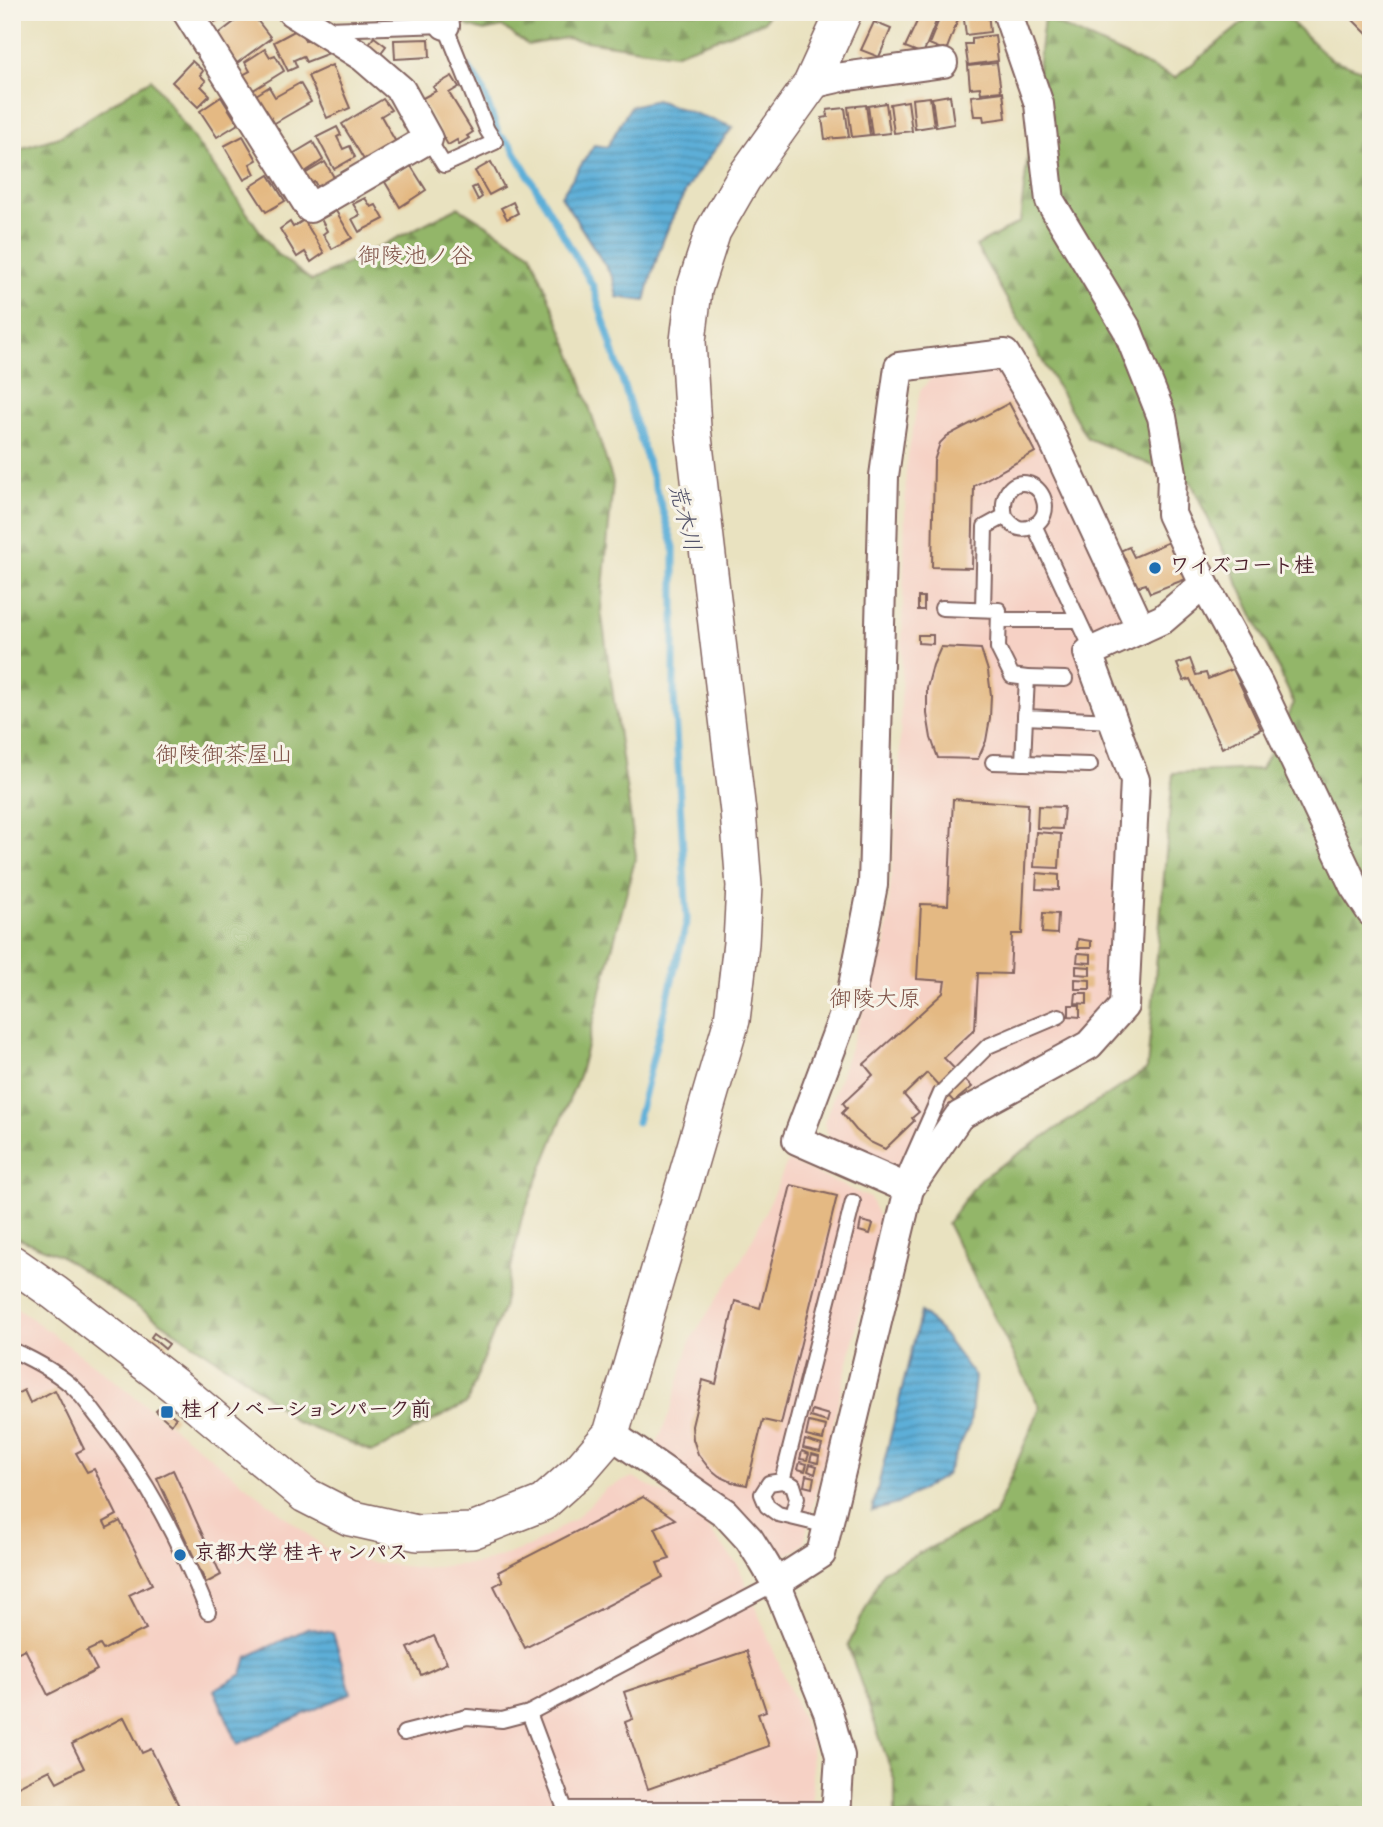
<svg xmlns="http://www.w3.org/2000/svg" width="1383" height="1827" font-family="'Gochi Hand','Klee One',sans-serif">
<defs>
<pattern id="forest-firs" width="22" height="20" patternUnits="userSpaceOnUse" patternTransform="scale(1.75)"><rect width="22" height="20" fill="#93b669"/><path d="M5 1l3.5 6h-7zM16 11l3.5 6h-7z" fill="#7a9357"/></pattern>
<pattern id="water-rules" width="6" height="5" patternUnits="userSpaceOnUse" patternTransform="scale(1.75)"><rect width="6" height="5" fill="#5dafd8"/><path d="M0 2.5h6" fill="none" stroke="#4f8eaf"/></pattern>
</defs>
<rect width="100%" height="100%" fill="#f7f3e8"/>
<filter id="ink" filterUnits="userSpaceOnUse"><feTurbulence type="fractalNoise" baseFrequency=".0143" numOctaves="2"/><feDisplacementMap in="SourceGraphic" scale="14" xChannelSelector="R" yChannelSelector="G"/><feConvolveMatrix kernelMatrix="1 2 1 2 8 2 1 2 1" color-interpolation-filters="sRGB"/></filter>
<filter id="wash" filterUnits="userSpaceOnUse"><feTurbulence type="fractalNoise" baseFrequency=".00686" numOctaves="4" result="noise"/><feDisplacementMap in="SourceGraphic" scale="28" xChannelSelector="R" yChannelSelector="G"/><feGaussianBlur stdDeviation="1.57" result="paint"/><feColorMatrix in="noise" values="0 0 0 0 0 0 0 0 0 0 0 0 0 0 0 0 0 1.4 0 .05"/><feComposite in="paint" operator="in"/></filter>
<g filter="url(#wash)">
<rect width="100%" height="100%" fill="#e9e2c0"/>
<g fill="#f6d1c5">
<path d="M989,367L1006,376L1036,423L1122,614L1117,630L1079,650L1125,792L1114,1005L1090,1035L957,1107L914,1168L894,1174L832,1146L824,1123L885,947L899,788L906,466L920,391L933,376Z"/>
<path d="M788,1161L870,1198L882,1223L804,1542L798,1549L789,1554L766,1548L655,1448L670,1412L691,1339L738,1266L757,1230Z"/>
<path d="M12,1304L101,1370L325,1548L370,1562L421,1568L481,1563L529,1547L576,1518L605,1489L633,1477L664,1494L699,1517L738,1565L811,1741L813,1815H12Z"/>
</g>
<g fill="url(#forest-firs)" stroke="#6e6a4a" stroke-width="2">
<path d="M460,12H769L764,22L674,54L565,38L528,45L503,27L484,31L467,26Z"/>
<path d="M1256,12H1281L1330,59L1371,73V1815H895V1782L848,1646L883,1571L994,1516L1040,1408L947,1223L980,1179L1147,1069L1173,773L1261,769L1294,703L1191,482L1087,438L976,246L1020,222L1044,18L1175,78Z"/>
<path d="M151,79L275,252L312,281L458,207L531,253L576,365L613,482L601,610L636,856L580,1073L521,1221L503,1308L467,1403L373,1452L296,1422L245,1378L59,1255L12,1236V151L59,137Z"/>
</g>
<g fill="url(#water-rules)" stroke="#546782" stroke-width="2">
<path d="M656,100L733,127C720,144 705,161 693,179C670,216 655,258 645,301L617,297L613,278L561,196L594,145L607,147L631,106Z"/>
<path d="M921,1312L939,1329L975,1377L970,1424L946,1475L897,1504L872,1511Z"/>
<path d="M309,1628L333,1633L351,1693L238,1744L214,1690L242,1674L247,1657Z"/>
</g>
<g fill="none" stroke-linecap="round" stroke-linejoin="round">
<path stroke="#5dafd8" stroke-width="7" d="M468,67L482,88L499,135L511,145L593,286L674,547V697L687,920L637,1122"/>
</g>
<g id="blocks">
<g fill="#e4b983">
<path d="M207,12H239L226,22L222,17L215,22Z"/>
<path d="M247,12H267L257,20L271,38L237,63L216,36Z"/>
<path d="M942,12L959,17L946,51L929,44Z"/>
<path d="M963,12H988L990,32L966,35Z"/>
<path d="M1345,12H1371V38Z"/>
<path d="M921,13L937,19L923,54L905,47Z"/>
<path d="M874,22L891,29L879,57L861,50Z"/>
<path d="M300,28L305,41L311,39L332,52L306,62L303,56L294,60L297,67L288,71L274,42Z"/>
<path d="M995,35L998,61L968,65L965,44H972V38Z"/>
<path d="M374,37L386,46L380,54L368,45Z"/>
<path d="M429,39L430,57L395,59L394,40Z"/>
<path d="M265,49L270,57L275,55L284,71L250,92L241,76L250,71L245,62Z"/>
<path d="M192,61L203,71L200,75L206,81L201,86L210,95L198,107L172,82Z"/>
<path d="M997,63L1001,91L981,93L980,87L970,88L968,66Z"/>
<path d="M332,65L350,108L327,118L308,76Z"/>
<path d="M452,76L459,87L449,93L473,132L467,136L469,138L459,144L457,140L448,145L421,99L436,91L433,87Z"/>
<path d="M300,83L311,102L273,124L256,95L269,87L275,97Z"/>
<path d="M1003,92L1006,118L984,121L983,116H974L971,96Z"/>
<path d="M950,95L954,124L936,127L932,98Z"/>
<path d="M221,97L238,124L217,137L200,111Z"/>
<path d="M930,97L934,126L915,129L912,99Z"/>
<path d="M383,99L391,110L381,116L397,144L366,163L342,124Z"/>
<path d="M908,101L912,131L894,133L890,104Z"/>
<path d="M886,103L890,133L872,135L868,106Z"/>
<path d="M866,105L870,135L852,137L848,107Z"/>
<path d="M845,108L849,137L825,139L822,118L828,117L827,110Z"/>
<path d="M337,127L341,135L337,137L343,149L350,146L355,157L334,169L317,137Z"/>
<path d="M243,136L257,160L250,164L255,174L244,180L224,146Z"/>
<path d="M313,142L323,160L302,174L291,155Z"/>
<path d="M325,162L335,179L318,188L314,181L308,184L303,175Z"/>
<path d="M491,162L504,187L489,195L475,171Z"/>
<path d="M411,166L426,190L400,207L385,182Z"/>
<path d="M269,175L285,201L266,212L250,187Z"/>
<path d="M476,186L482,197L478,200L472,188Z"/>
<path d="M365,198L371,207L376,205L384,219L359,232L352,219L360,215L353,204Z"/>
<path d="M513,202L518,213L507,219L501,208Z"/>
<path d="M336,211L352,238L332,249L323,234L327,231L321,219Z"/>
<path d="M304,220L324,253L311,262L305,252L297,257L280,229L290,222L293,227Z"/>
<path d="M1009,403L1035,452L974,486L972,568L932,567L934,461L940,443L947,436Z"/>
<path d="M1171,541L1186,579L1150,593L1146,584L1136,587L1120,551L1129,547L1134,557Z"/>
<rect x="918" y="597" width="6" height="13"/>
<path d="M918,635H933V644L918,643Z"/>
<path d="M941,647L981,649L988,671L991,695L990,718L986,741L978,759L938,758L931,738L927,714V688L933,665Z"/>
<path d="M1190,659L1196,675L1206,673L1208,679L1233,669L1261,729L1222,748L1190,679L1184,681L1177,664Z"/>
<path d="M953,799L1028,804L1022,934H1012L1010,974L978,973L975,1029L944,1058L972,1087L954,1102L927,1073L904,1095L919,1112L912,1118L914,1121L885,1149L870,1142L856,1130L842,1113L847,1108L843,1103L873,1075L864,1064L943,993L945,981L917,979L921,904L948,905Z"/>
<path d="M1038,806L1064,807L1062,829L1037,828Z"/>
<path d="M1036,832L1061,834L1059,868L1034,867Z"/>
<path d="M1037,873L1059,875V890L1036,889Z"/>
<path d="M1043,913L1058,914L1057,934L1042,933Z"/>
<path d="M1078,939L1091,941V948H1077Z"/>
<path d="M1078,953L1091,954V963L1077,962Z"/>
<path d="M1076,966L1090,967V975L1076,974Z"/>
<path d="M1075,979L1090,980V989H1075Z"/>
<path d="M1076,993H1087V1004L1075,1003Z"/>
<path d="M1069,1005H1080V1017L1069,1016Z"/>
<path d="M791,1185L837,1196L781,1424L763,1420L747,1485L732,1482L719,1476L708,1467L698,1454L693,1439L692,1426L703,1380L716,1384L735,1301L760,1308Z"/>
<path d="M861,1221L873,1224L870,1234L859,1231Z"/>
<path d="M154,1333L169,1344L165,1349L151,1337Z"/>
<path d="M24,1390L30,1403L55,1390L84,1449L76,1453L87,1472L94,1469L117,1515L104,1522L107,1528L120,1521L152,1584L129,1595L146,1629L103,1650L100,1645L87,1651L97,1670L48,1695L25,1649L12,1655V1396Z"/>
<path d="M161,1406L176,1418L171,1424L156,1411Z"/>
<path d="M812,1410L829,1415L827,1422L810,1417Z"/>
<path d="M809,1422L826,1426L823,1440L806,1436Z"/>
<path d="M805,1440L822,1445L820,1452L803,1448Z"/>
<path d="M802,1451L809,1454L807,1460L800,1459Z"/>
<path d="M812,1454L819,1456L818,1463L810,1461Z"/>
<path d="M800,1462L807,1464L805,1471L798,1469Z"/>
<path d="M810,1464L817,1466L815,1474L808,1471Z"/>
<path d="M173,1470L221,1575L206,1583L157,1478Z"/>
<path d="M806,1475L814,1477L812,1488L804,1486Z"/>
<path d="M643,1497L675,1519L655,1528L670,1559L657,1563L663,1577L525,1648L494,1586L503,1581L498,1572Z"/>
<path d="M434,1636L447,1663L421,1675L408,1648Z"/>
<path d="M746,1651L766,1711L758,1714L769,1746L648,1789L625,1722L633,1719L624,1692Z"/>
<path d="M124,1717L142,1753L151,1749L180,1808L167,1815H14L12,1789L50,1770L57,1782L84,1768L72,1744Z"/>
</g>
</g>
</g>
<g filter="url(#ink)">
<use href="#blocks" fill-opacity="0" stroke="#82635f" stroke-width="2"/>
<g fill="none" stroke-linecap="round" stroke-linejoin="round">
<defs>
<g id="service">
<path d="M327,29L445,25L487,130L495,142L444,165L428,139"/>
<path d="M1034,525L1093,651"/>
<path d="M942,608L999,610L998,648L1012,676L1027,678L1025,717L1113,721"/>
<path d="M983,609L985,527L1005,516C1013,528 1023,533 1036,524C1051,514 1046,490 1029,484C1009,478 1001,499 1005,516"/>
<path d="M999,620H1078"/>
<path d="M1027,678L1065,679"/>
<path d="M993,762L1090,765"/>
<path d="M1023,763L1025,717"/>
<path d="M908,1177L907,1170L941,1093L988,1046L1059,1016"/>
<path d="M12,1350C34,1360 59,1373 76,1390C85,1399 92,1410 100,1420C147,1478 180,1543 208,1612"/>
<path d="M782,1481L793,1485L797,1498L792,1516"/>
<path d="M828,1526L778,1514L767,1506L762,1494L769,1483L782,1481L853,1202"/>
<path d="M529,1713L565,1809H837"/>
<path d="M404,1733L467,1717L502,1720L529,1713L776,1583"/>
</g>
<g id="minor">
<path d="M187,12L310,208L428,139L401,90L363,57L292,12"/>
<path d="M442,12L445,25"/>
<path d="M1007,12L1039,104L1050,201L1127,329L1162,417L1172,473L1171,514L1204,584L1259,685L1354,886L1371,912"/>
<path d="M811,84L842,77L943,63"/>
<path d="M909,1189L797,1140L851,996L873,885L884,476L899,367L1005,354L1040,412L1141,629"/>
<path d="M611,1434L725,1513L749,1539L763,1561L776,1583L828,1712L840,1756L836,1815"/>
<path d="M776,1583L821,1554L909,1189L959,1116L1089,1045L1124,1006L1135,780L1088,653L1163,619L1204,584"/>
</g>
<path id="tertiary" d="M12,1263L55,1293L175,1386L305,1495L350,1518L417,1533L472,1531L543,1503L579,1471L611,1434L732,1020L741,943L744,886L738,812L693,428L688,341L694,290L713,231L743,179L811,84L844,12"/>
</defs>
<use href="#service" stroke="#82635f" stroke-width="18"/>
<use href="#minor" stroke="#82635f" stroke-width="32"/>
<use href="#tertiary" stroke="#82635f" stroke-width="38"/>
<use href="#service" stroke="#fff" stroke-width="14"/>
<use href="#minor" stroke="#fff" stroke-width="28"/>
<use href="#tertiary" stroke="#fff" stroke-width="35"/>
</g>
</g>
<g fill="#1f6fb2" stroke="#f7f3e8" stroke-width="2.5">
<circle cx="1155" cy="568" r="7"/>
<rect x="160" y="1405" width="14" height="14" rx="3.5"/>
<circle cx="180" cy="1555" r="7"/>
</g>
<g text-anchor="middle" dominant-baseline="central" stroke-width="6" stroke-linejoin="round" paint-order="stroke">
<g font-size="21" font-weight="bold" fill="#4a1f2b" stroke="#f7f3e8" text-anchor="start">
<text x="1169" y="568">ワイズコート桂</text>
<text x="181" y="1412">桂イノベーションパーク前</text>
<text x="194" y="1555">京都大学 桂キャンパス</text>
</g>
<g font-size="23" fill="#80554a" stroke="#f7f3e8">
<text x="415" y="258">御陵池ノ谷</text>
<text x="224" y="757">御陵御茶屋山</text>
<text x="875" y="1001">御陵大原</text>
</g>
<g font-size="23" font-style="italic" fill="#515168" stroke="#f7f3e8">
<text transform="translate(682 518) rotate(76)">荒木川</text>
</g>
</g>
<rect width="1383" height="1827" fill="none" stroke="#f7f3e8" stroke-width="42"/>
</svg>
